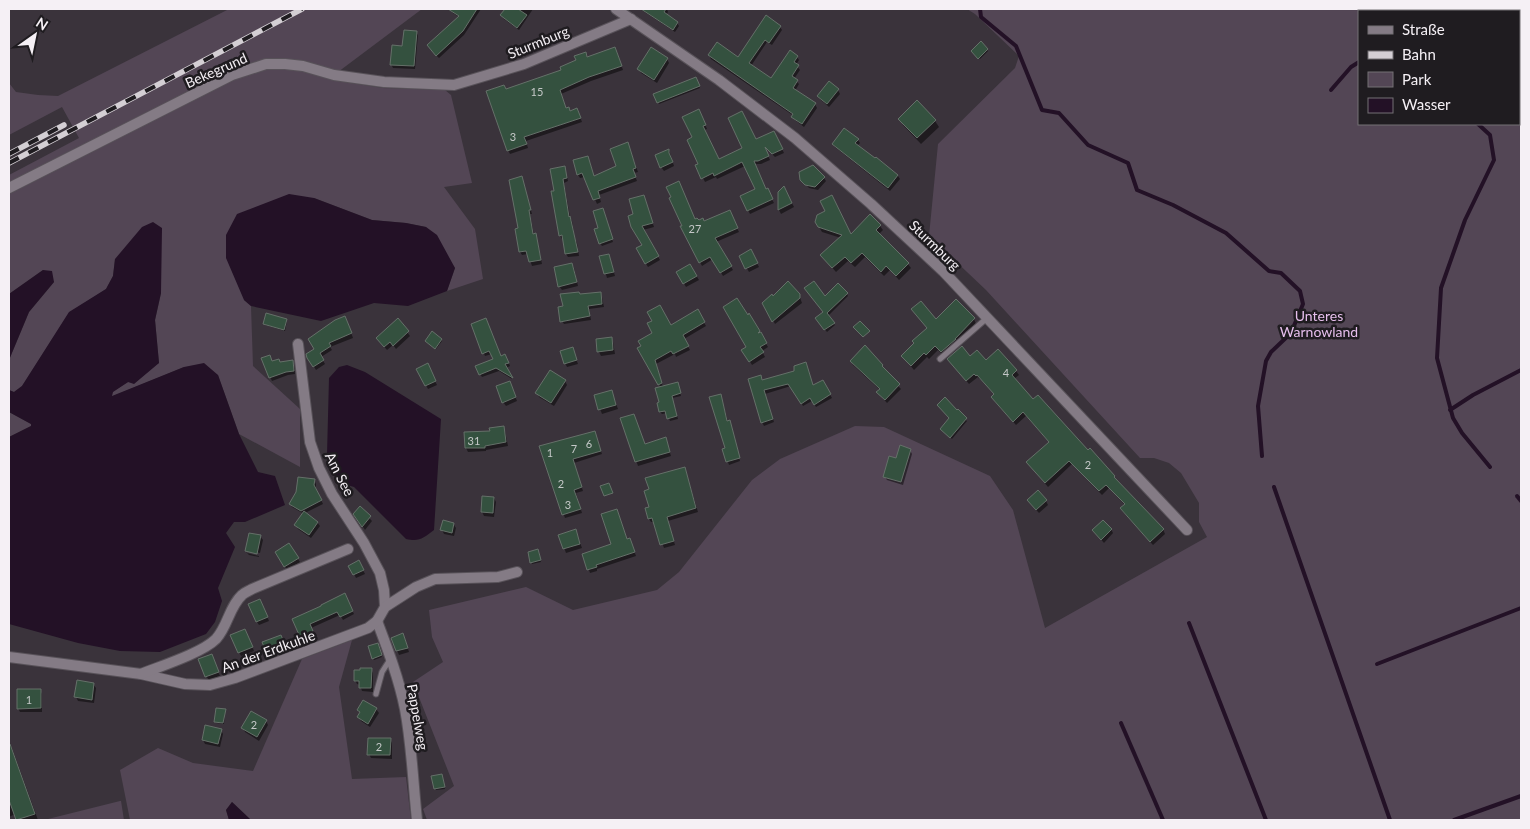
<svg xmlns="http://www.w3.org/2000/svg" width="1530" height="829" font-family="Lato,sans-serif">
<rect width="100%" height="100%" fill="#3a333b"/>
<g fill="#534655" fill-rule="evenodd">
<path d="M229,9H422L334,75L328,74L332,80L383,88L445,90L451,95L472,183L444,187L475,229L483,279L447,291L455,268L426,227L406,223L372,220L314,198L244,300L251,306L253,366L300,409V467L239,434L218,375L184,367L111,397L112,392L159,363L155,320L161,293L115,259L113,276L106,289L69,313L22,386L14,392L9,390V360L29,312L54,282L43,270L9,294V175L79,138L62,107L9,135V83L16,92L38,95L58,96Z"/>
<path d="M967,9H1521V820H427L423,809L454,786L413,682L443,662L432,637L429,610L526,587L573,610L657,590L679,572L752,480L780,459L855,426L884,427L990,476L1013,510L1045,628L1207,537L1199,522V503L1181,473L1169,463L1154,458H1140L986,290L929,236L938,144L1015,68L1019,56L975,14ZM1359,11H1519V124H1359Z"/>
<path d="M9,412L31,424V426L9,437Z"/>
<path d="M352,640L339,687L352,779L406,777L411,820H251L232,802L226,810L229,820H130L120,770L158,748L193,763L253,771L302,659Z"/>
<path d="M121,801L124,820H44L120,801Z"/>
</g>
<g fill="#231126">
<path d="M289,194L314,198L372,220L406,223L426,227L437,235L455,268L447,291L408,306L374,303L321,321L251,306L244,300L226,258V235L237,214Z"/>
<path d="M153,222L162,228L161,293L155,320L159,363L134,384L128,382L113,392L112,396L184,367L204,363L218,375L239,434L258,472L275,476L285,505L245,522H234L226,533L235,547L218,588L222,601L215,622L206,634L160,652L120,651L78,643L9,624V437L31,426V424L9,412V390L14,392L22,386L69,312L106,289L113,276L115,259L142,227Z"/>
<path d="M43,270L52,271L54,282L29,312L9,360V294Z"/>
<path d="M347,365L365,372L441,419L434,530C423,538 420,542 406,539L354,487L337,482L327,455L329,378L339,367Z"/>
<path d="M232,802L251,820H229L226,810Z"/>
</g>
<g fill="#0007">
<path d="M452,9H481L464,35L439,58L430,49L459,17L453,13L451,10Z"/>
<path d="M507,9H533L519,30L504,19L502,15Z"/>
<path d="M640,9H667L668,12L666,15L677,23L679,26L675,32Z"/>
<path d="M780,27L782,30L772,45L767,42L751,66L771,79L797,57L799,60L796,65L800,70L794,79L799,84L795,91L815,104L817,108L804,127L795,120L793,117L794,116L711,59L709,55L739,59Z"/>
<path d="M416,32L418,35L415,69L393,68L391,64Z"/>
<path d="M981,43L988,51L980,59L973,53Z"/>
<path d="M617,52L623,70L591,81L561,94L566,110L579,114L582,122L526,141L528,148L510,154L508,150L506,90L563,71L586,54L588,58Z"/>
<path d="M667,59L669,63L657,83L641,73L639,69Z"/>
<path d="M696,78L700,88L659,104L655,94Z"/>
<path d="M838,90L840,94L829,107L821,100L818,96Z"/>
<path d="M701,115L707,129L704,130L719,160L743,148L755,141L776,136L784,153L775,157L764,146L770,160L761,164H755L766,190H767L774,203L750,214L748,210L756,190L745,166L717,179L716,177L705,182L703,178L693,138Z"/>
<path d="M900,119L935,121L939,127L921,144L903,125Z"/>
<path d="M858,140L860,143L857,146L875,160L876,159L898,176L900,179L890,191L835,147L833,144Z"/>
<path d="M628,144L638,172L634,173L637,181L599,195L601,202L597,204L585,177L580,178L578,175L590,162L594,177L618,167Z"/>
<path d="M669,150L674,166L664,171L661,167Z"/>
<path d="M565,168L568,181L564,183L570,217L572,221L575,239L577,243L579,256L568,257L566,254L564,238L562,239L560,235L555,192Z"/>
<path d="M522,178L532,214H530L534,235L535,234L537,238L542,264L532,266L528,254L522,255L520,252Z"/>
<path d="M824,178L826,181L818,190L809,188L801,179Z"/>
<path d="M784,188L794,207L781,214L779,210V193Z"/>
<path d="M645,200L654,227L643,230L660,260L648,267L637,249L644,245L635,215Z"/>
<path d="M604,212L613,242L602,246L600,243V229Z"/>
<path d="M731,215L739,232L716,242L733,270L723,276L713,259L702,266L682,227L695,220L704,222Z"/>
<path d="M880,226L883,230L879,234L908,264L911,268L899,280L890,270L884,276L865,257L855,267L848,261L836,272L822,256L841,238L822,232L819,227L851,236Z"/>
<path d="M751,251L759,267L749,272L740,256Z"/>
<path d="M609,255L615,276L607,278L601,257Z"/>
<path d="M572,264L574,268L578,286L562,290L559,286Z"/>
<path d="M690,265L699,280L686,287L678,273Z"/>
<path d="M601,293L602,297L604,307L589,309L591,320L564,324L562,321L564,307L580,295Z"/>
<path d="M847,294L848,296L828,316L835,325L827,332L818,320L824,312L825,298Z"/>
<path d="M799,295L802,303L775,324L764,303Z"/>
<path d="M697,311L706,326L684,339L690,350L676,357L675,354L656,364L663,387L679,386L681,396L672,398L678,419L670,421L667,413L662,414L660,412L661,388L639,348L670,326Z"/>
<path d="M749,315L768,347L762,351L765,357L752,365L743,350L748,347L747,317Z"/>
<path d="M974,319L976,324L944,356L938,350L929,359L927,357L914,370L902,356L936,321Z"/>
<path d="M286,320L287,321L285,331L265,325V324Z"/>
<path d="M398,320L410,336L396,349L393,345L387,350L380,342Z"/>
<path d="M347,321L353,338L330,347L332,350L321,357L325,364L316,370L308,357Z"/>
<path d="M472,325L501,357L507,359L510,366L506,368L512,379L499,371L482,377L480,374L494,360L492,354L485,356Z"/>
<path d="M611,338L613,342L615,354L601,356L599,352Z"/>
<path d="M441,340L442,341L436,349L428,343Z"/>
<path d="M998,351L1016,371L1019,375L1014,379L1033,400L1088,452L1090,450L1117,481L1163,529L1165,534L1153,545L1124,513L1121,509L1125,505L1109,488L1102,495L1072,464L1048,487L1027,462L1049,442L1026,416L1016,425L995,402L993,398L995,395L980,378L979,379L978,377L969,384L948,359L970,358L986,361Z"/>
<path d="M574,353L578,364L567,367L565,363Z"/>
<path d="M262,359L272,362H292L294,365L295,374L288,375L272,381Z"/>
<path d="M851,361L882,366L884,369L883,370L901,389L887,403L880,395V390L853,365Z"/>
<path d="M427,365L437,385L428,389L418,369Z"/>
<path d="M761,377L763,381L813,387L822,381L832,398L816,407L812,401L803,406L791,386L765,394L774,422L764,426L762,422Z"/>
<path d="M565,381L567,385L554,406L539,397L537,393Z"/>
<path d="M511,386L517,401L506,406L503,402Z"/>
<path d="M611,391L618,409L602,414L595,396Z"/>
<path d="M721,396L728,422H730L731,425L740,461L729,465L724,450L727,449Z"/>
<path d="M957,412L967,421L952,439L942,429Z"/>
<path d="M634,415L645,445L667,443L671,456L638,466L622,419Z"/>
<path d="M503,427L505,431L508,446L486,450V451L468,452L466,448L491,432Z"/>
<path d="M594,432L602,454L574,463L583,491L576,493L582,513L565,518L540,447Z"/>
<path d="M910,450L912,454L903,485L887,480L885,477L897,460Z"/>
<path d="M686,472L698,512L668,521L675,545L664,548L654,522H651L649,519L650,508Z"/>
<path d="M314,480L316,484V489L323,504L305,513L317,522L320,526L311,538L298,529L296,525L304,514L292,507L290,504Z"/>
<path d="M494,498L496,502L494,517L484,516L482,512Z"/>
<path d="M1046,501L1048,505L1039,513L1031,504Z"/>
<path d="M360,508L372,521L365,530L355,514Z"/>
<path d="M454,525L456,528L454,536L444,534L442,530Z"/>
<path d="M1111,529L1113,533L1104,543L1094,531Z"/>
<path d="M577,535L582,548L566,553L560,536Z"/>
<path d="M260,536L263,540L260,553L247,550V553L246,551Z"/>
<path d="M627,540L631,542L636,556L597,569V571L590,573L584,555Z"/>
<path d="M289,545L300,562L287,570L277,553Z"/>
<path d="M539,552L541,562L532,564V562Z"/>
<path d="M247,553L259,556V557L249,555Z"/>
<path d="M359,562L365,574L356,578L350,566Z"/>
<path d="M346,598L354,614L343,620L340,615L311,628L314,635L303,640L294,619Z"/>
<path d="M262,604L269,621L259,625L257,622Z"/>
<path d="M247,634L254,651L241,656L239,652Z"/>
<path d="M281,636L287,649L270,656L264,643Z"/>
<path d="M392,638L405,639L409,652L399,655Z"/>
<path d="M378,646L382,657L374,660L373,658Z"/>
<path d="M213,659L220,676L209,680L206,676Z"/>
<path d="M371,669L373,673V692L362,691L360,685L357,684L355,680Z"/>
<path d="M93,684L96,688L94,703L78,701L76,697Z"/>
<path d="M40,690L42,694V712H20L18,708Z"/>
<path d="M376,709L379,713L370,727L361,721L359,717L360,714L358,710Z"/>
<path d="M225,710L224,724L216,723L215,722Z"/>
<path d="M266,721L268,725L259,741L245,732L243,728Z"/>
<path d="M221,730L223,734L220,747L205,744L203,740Z"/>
<path d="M390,739L392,743V759L371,758L369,754Z"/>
<path d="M9,743L12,748L38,820H18L15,814L9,817Z"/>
<path d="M442,776L445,789L436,790L433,777Z"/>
</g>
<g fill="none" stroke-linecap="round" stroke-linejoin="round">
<g stroke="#231126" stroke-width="4">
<path d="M980,9L981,17L1016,46L1042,110L1059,113L1088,145L1128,163L1137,190L1173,205L1226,233L1269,271L1281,273L1300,291L1303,304L1291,333L1271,352L1266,361L1258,406L1262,456"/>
<path d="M1493,11H1497"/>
<path d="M1519,23L1521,26"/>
<path d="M1331,90L1351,67L1359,62"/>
<path d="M1478,124L1490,135L1494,160L1465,220L1441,288L1437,358L1453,418L1462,433L1490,467"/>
<path d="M1450,410L1473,395L1521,370"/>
<path d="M1274,487L1390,820"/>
<path d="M1517,496L1521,501"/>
<path d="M1189,623L1266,820"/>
<path d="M1377,664L1521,608"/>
<path d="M1121,723L1163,820"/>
<path d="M1454,820L1521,796"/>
</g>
</g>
<g fill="#34513f" stroke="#657069">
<path d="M448,9H477L463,31L436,56L427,45L459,16Z"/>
<path d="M505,9H518L527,15L517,28L500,15Z"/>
<path d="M641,9H666L664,12L678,22L673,30Z"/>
<path d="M766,15L781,26L769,43L765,40L749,63L771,78L790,50L798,56L794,62L799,65L792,76L798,80L793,88L816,103L802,124L791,117L793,114L708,55L717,42L738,57Z"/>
<path d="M404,30L417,31L414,66L390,65L392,45L402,46Z"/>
<path d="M981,41L988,49L978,59L971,51Z"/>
<path d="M615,47L622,66L589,77L560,90L566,108L569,107L570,111L577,108L581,118L524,137L527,144L507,151L486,91L504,85L506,89L561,70L560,67L576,60L574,56L586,52L587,57Z"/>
<path d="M651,47L668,58L654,80L637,69Z"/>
<path d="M696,77L700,86L657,103L653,94Z"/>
<path d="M829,81L839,89L827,104L817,96Z"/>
<path d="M917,100L936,120L917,138L898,119Z"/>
<path d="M699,109L706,125L703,126L719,159L742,148L728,118L742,111L756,139L774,131L783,149L772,154L765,147L769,156L758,161H754L766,189L768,188L773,199L747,211L740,196L755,189L742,162L714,176L713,173L701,179L695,165L698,164L687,140L692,137L682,117Z"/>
<path d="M844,128L859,139L855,143L875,158L876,157L898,175L888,188L832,144Z"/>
<path d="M628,142L636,168L633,169L636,177L598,191L600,198L593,200L582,173L577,175L573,160L588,156L594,176L616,166L610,149Z"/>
<path d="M669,149V153L673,162L660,168L655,155Z"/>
<path d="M813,165L825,177L815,187L805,185L800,180L799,172Z"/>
<path d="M565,166L567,178L563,179L569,217L570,216L578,252L565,254L562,235L559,236L551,191H554L550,169Z"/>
<path d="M522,176L531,210H529L533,234L536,233L541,260L529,262L526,251L519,252L515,229L518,228L509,180Z"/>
<path d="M679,181L695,219L697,218L699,220L703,218L704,221L730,210L738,228L715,238L732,266L720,273L710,257L699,263L680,226H682L669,198L671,197L666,187Z"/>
<path d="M784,186L792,203L778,210V192Z"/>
<path d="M644,195L653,223L642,226L659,256L645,264L636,248L642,245L631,227L628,216L633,214L629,199Z"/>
<path d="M832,195L851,234L870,214L881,225L876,230L909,263L896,276L886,266L881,272L862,253L851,263L845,257L832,268L820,255L842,235L818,227L815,222L817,215L825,211L820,201Z"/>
<path d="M603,208L613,239L599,244L594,229L598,228L593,211Z"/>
<path d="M751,249L758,263L745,269L739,256Z"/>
<path d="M609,254L614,272L604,274L599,256Z"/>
<path d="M572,263L577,282L558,287L554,267Z"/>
<path d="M690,264L697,276L683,284L676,272Z"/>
<path d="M788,281L800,294V298L772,322L762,303L772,294L773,296Z"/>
<path d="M814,281L825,296L838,283L848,293L827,313L835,323L824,330L815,318L823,312L804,288Z"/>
<path d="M579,292L580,294L601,292L602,304L588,306L590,316L560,322L558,307L563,306L560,294Z"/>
<path d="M737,298L748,315L749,313L760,331L758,333L761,332L767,343L760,347L764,352L749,362L741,350L746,347L723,307Z"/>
<path d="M956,299L975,318L955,339H956L941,352L935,346L926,355L924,353L911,366L901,356L914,343L912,341L927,328L911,309L921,301L936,319Z"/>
<path d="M660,305L671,325L698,309L705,322L683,335L689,346L673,354L671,351L655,360L662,383L658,385L637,348L641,346L638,341L652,333L647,323L652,321L647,312Z"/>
<path d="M266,313L287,319L284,330L263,324Z"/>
<path d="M345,316L352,333L329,343L331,346L320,353L324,360L313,367L307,358L306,354L314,349L308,339L335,320Z"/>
<path d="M398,318L409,331L393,346L390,342L384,347L376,338Z"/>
<path d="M486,318L501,356L505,354L509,363L505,364L513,378L496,368L479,375L475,366L493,359L489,351L482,354L471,324Z"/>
<path d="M860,321L870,331L863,337L853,327Z"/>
<path d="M432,331L442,339L435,349L425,341Z"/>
<path d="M612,337L613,350L597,352L596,339Z"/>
<path d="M865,345L883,365L882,366L900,384L885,400L876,392L880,389L850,361Z"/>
<path d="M962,346L970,356L977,350L986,360L998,349L1017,370L1012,375L1033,399L1038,395L1088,450L1090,448L1115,476L1114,477L1164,529L1150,542L1120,508L1125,504L1106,485L1099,491L1069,461L1045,483L1026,462L1049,442L1023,412L1013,422L991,397L994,394L977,375L976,376L974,374L966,381L947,359Z"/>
<path d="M573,347L577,360L564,364L560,351Z"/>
<path d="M270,355L272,361L279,359L280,362L293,360L294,371L286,372L269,378L261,358Z"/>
<path d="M806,362L813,385L823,380L831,394L814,405L810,398L801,404L788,384L764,390L773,419L761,423L748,379L761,375L762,380L794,371V366Z"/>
<path d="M428,363L436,381L425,386L416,369Z"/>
<path d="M550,370L566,380L551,403L535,393Z"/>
<path d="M510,381L516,397L502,403L496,386Z"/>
<path d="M678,382L681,393L672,396L677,416L667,419L665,411L659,412L657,403L659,402L655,388Z"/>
<path d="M612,390L616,405L598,410L594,395Z"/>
<path d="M721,394L727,421L730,420L740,458L726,462L722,449L725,448L709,397Z"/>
<path d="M945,397L957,410L958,409L967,418L950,438L940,429L949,418L937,405Z"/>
<path d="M634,414L645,444L666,437L670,452L635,462L620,418Z"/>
<path d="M504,426L506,442L485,446V448H465L464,432L490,431L489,428Z"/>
<path d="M595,431L601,451L573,459L582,487L574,490L581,509L562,515L539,446Z"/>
<path d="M900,445L911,449L901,482L883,477L889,456L896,458Z"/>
<path d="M685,467L696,508L667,517L674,541L660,545L652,518L648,519L645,508L649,507L644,491L649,489L645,478Z"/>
<path d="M298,477L315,479L314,485L322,500L301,511L289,504L296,492Z"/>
<path d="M609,483L613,493L604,496L600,486Z"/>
<path d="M1038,490L1047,500L1036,510L1027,500Z"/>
<path d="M482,496L494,497L493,513L481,512Z"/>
<path d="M360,506L371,516L362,527L353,514Z"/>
<path d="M617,509L627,539L630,538L635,552L596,565L597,567L587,570L582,554L611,544L601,514Z"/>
<path d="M304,511L318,522L309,535L294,525Z"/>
<path d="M443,520L454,523L452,533L440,530Z"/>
<path d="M1103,520L1112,529L1101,540L1092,530Z"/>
<path d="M576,529L580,544L563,549L558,535Z"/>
<path d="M249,533L261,535L257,554L245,551Z"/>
<path d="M289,543L299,558L284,567L275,552Z"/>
<path d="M538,549L541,560L530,563L528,552Z"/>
<path d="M359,560L364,570L353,575L348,566Z"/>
<path d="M345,593L353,611L340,617L337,612L310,624L313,631L300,637L292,619L321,606V605Z"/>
<path d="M260,599L268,617L256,622L248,604Z"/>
<path d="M245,629L253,647L238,653L230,635Z"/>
<path d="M403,633L408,648L396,651L391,638Z"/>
<path d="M281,635L285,645L266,652L262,642Z"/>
<path d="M378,643L382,655L372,659L368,646Z"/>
<path d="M212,654L219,672L205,677L198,659Z"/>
<path d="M360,668H372L371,688H359V681H354V670H360Z"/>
<path d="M77,680L94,683L92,700L74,697Z"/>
<path d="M17,689H41V708L17,709Z"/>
<path d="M363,700L377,708L368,724L357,717L360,712L357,710Z"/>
<path d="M216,708L226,709L223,723L214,722Z"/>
<path d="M251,711L267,720L257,737L241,728Z"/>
<path d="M205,725L222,729L218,744L202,740Z"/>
<path d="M368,738H391L390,755H367Z"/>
<path d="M9,744H10L35,814L16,820L9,800Z"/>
<path d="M442,774L445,787L434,789L431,776Z"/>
</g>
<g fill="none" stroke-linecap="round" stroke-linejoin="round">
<defs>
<g id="lane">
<path d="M940,359L987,318"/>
<path d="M376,694L382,672L391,658"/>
</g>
<g id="street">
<path d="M616,9L719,80L795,138L871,204L943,271L1187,530"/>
<path d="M9,188L232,75L266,64H285L303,66L334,75L384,82L454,85L524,64L631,19"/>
<path d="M298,344L310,442L319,468L332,494L364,543L380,573L384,590L385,607"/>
<path d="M377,621C388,650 399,679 405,709C412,746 413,783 417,820"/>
<path d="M9,657L141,674L185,684L210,685L235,678L368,628L377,621L385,607L416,587L435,579L498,577L517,572"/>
<path d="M141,674C161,666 202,653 216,639C228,626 229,607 242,595C245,592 249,591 252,589L348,549"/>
</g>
</defs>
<use href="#lane" stroke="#585259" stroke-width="7"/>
<use href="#street" stroke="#585259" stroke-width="12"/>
<use href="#lane" stroke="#847b85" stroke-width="5"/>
<use href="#street" stroke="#847b85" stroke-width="10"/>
<defs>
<g id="rail">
<path d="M9,154L64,125"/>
<path d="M9,163L302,9"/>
</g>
</defs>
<use href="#rail" stroke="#d4cfd4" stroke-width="5.5"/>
<use href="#rail" stroke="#1f1c20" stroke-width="4" stroke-dasharray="11" stroke-linecap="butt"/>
</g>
<g text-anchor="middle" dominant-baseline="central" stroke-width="5" stroke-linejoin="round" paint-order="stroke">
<g font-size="11" fill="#c5c8c8">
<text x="537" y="91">15</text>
<text x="513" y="136">3</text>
<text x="695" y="228">27</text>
<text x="1006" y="372">4</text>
<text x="474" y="440">31</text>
<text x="589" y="443">6</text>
<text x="574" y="448">7</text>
<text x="550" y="452">1</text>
<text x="1088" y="464">2</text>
<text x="561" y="483">2</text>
<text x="568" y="504">3</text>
<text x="29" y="699">1</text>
<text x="254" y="724">2</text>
<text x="379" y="746">2</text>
</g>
<g font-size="14" fill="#f5f0f5" stroke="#1f1c20">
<text transform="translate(538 42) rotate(-22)">Sturmburg</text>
<text transform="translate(216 70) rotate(-24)">Bekegrund</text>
<text transform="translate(935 245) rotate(44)">Sturmburg</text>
<text transform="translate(340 474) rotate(63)">Am See</text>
<text transform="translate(268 651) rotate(-20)">An der Erdkuhle</text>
<text transform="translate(418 717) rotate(80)">Pappelweg</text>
</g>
<g font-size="14" fill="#e7bfed" stroke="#1f1c20">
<text x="1319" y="315">Unteres<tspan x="1319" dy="16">Warnowland</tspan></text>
</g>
</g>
<rect width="1530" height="829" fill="none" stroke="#f5f0f5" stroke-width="20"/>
<rect x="1358" y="10" width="162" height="115" fill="#1f1c20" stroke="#757175"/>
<rect x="1368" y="26" width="25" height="8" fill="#847b85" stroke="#757175"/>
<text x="1402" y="35" font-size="15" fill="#f5f0f5">Straße</text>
<rect x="1368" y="51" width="25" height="8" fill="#d4cfd4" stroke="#757175"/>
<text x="1402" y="60" font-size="15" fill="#f5f0f5">Bahn</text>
<rect x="1368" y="72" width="25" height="15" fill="#534655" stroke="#757175"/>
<text x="1402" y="85" font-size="15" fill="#f5f0f5">Park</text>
<rect x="1368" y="98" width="25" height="15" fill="#231126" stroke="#757175"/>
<text x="1402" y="110" font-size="15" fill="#f5f0f5">Wasser</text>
<g transform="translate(35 35) rotate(33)" stroke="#1f1c20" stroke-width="4" paint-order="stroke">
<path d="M0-4L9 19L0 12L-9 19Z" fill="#f5f0f5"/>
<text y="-8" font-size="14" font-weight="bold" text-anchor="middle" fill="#f5f0f5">N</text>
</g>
</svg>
